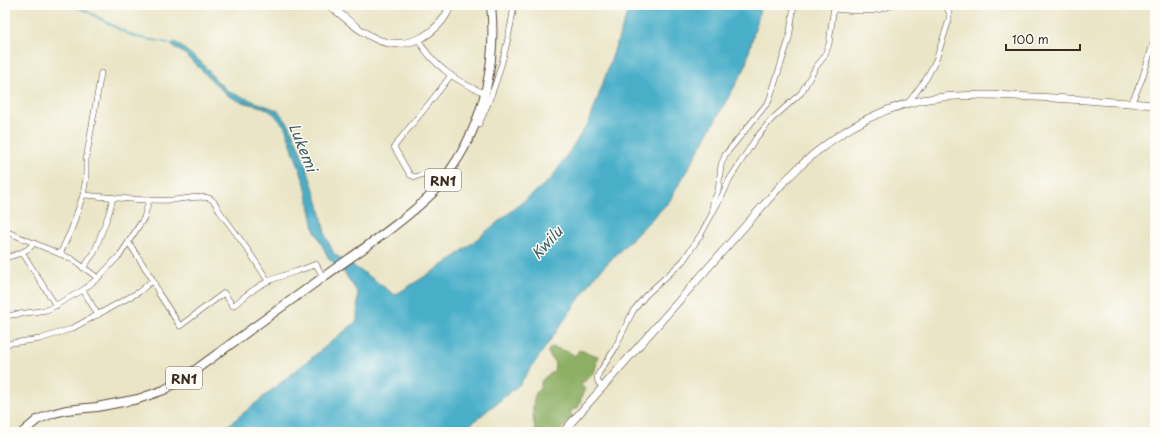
<svg xmlns="http://www.w3.org/2000/svg" width="1160" height="437" font-family="'Playpen Sans',sans-serif">
<rect width="100%" height="100%" fill="#fdfcf7"/>
<filter id="ink" filterUnits="userSpaceOnUse"><feTurbulence type="fractalNoise" baseFrequency=".025" numOctaves="2"/><feDisplacementMap in="SourceGraphic" scale="8" xChannelSelector="R" yChannelSelector="G"/><feConvolveMatrix kernelMatrix="1 2 1 2 8 2 1 2 1" color-interpolation-filters="sRGB"/></filter>
<filter id="wash" filterUnits="userSpaceOnUse"><feTurbulence type="fractalNoise" baseFrequency=".012" numOctaves="4" result="noise"/><feDisplacementMap in="SourceGraphic" scale="16" xChannelSelector="R" yChannelSelector="G"/><feGaussianBlur stdDeviation="0.9" result="paint"/><feColorMatrix in="noise" values="0 0 0 0 0 0 0 0 0 0 0 0 0 0 0 0 0 1.4 0 .05"/><feComposite in="paint" operator="in"/></filter>
<g filter="url(#wash)">
<rect width="100%" height="100%" fill="#eae5c6"/>
<path fill="#8caf63" stroke="#646c40" d="M552,347L569,352L575,356L579,350L598,356L595,371L584,382L582,381L581,385L585,389L582,395L578,408L570,411L572,416L570,419L559,432H536C533,421 531,404 536,393C538,389 542,388 541,382C545,376 549,375 554,371L555,363L548,353L549,349Z"/>
<path fill="#4aafc9" stroke="#426c74" d="M630,5H761L745,68L669,202L595,276L519,385L461,432H220L357,321L358,293L343,271L329,259L314,229L305,184L285,127L274,114L265,108L239,101L227,95L186,55L171,45L175,42L201,62L216,80L229,92L277,110L283,117L290,126L305,163L319,205L326,237L334,254L366,274L395,295L451,260L552,178L590,120Z"/>
<g fill="none" stroke-linecap="round" stroke-linejoin="round">
<path stroke="#4aafc9" stroke-width="1.5" d="M73,5C95,13 112,28 134,36C147,41 161,39 173,45"/>
</g>
</g>
<g filter="url(#ink)">
<g fill="none" stroke-linecap="round" stroke-linejoin="round">
<defs>
<g id="minor">
<path d="M834,9C853,11 874,14 892,5"/>
<path d="M338,11L344,5"/>
<path d="M418,39C432,65 458,83 485,93"/>
<path d="M908,103L926,79L936,60L949,20V12L945,5"/>
<path d="M1131,104L1142,79L1155,38"/>
<path d="M479,124C497,86 508,47 514,5"/>
<path d="M438,188L424,174L415,177L410,175L394,147C413,122 433,100 451,75"/>
<path d="M83,195C112,197 142,202 171,200C182,200 202,194 211,199C217,203 218,211 223,216C239,237 254,258 268,281"/>
<path d="M712,211L713,202L718,191L721,165L725,155L769,101L789,39L794,5"/>
<path d="M5,231L72,259L98,278"/>
<path d="M129,243L153,280L159,294L180,326L224,293L233,306C244,297 256,286 269,281C284,274 301,271 316,264L323,277"/>
<path d="M22,252L56,306"/>
<path d="M60,254L72,228L83,195L86,178V160L101,73"/>
<path d="M5,258C15,255 28,252 34,243"/>
<path d="M83,268L94,253L109,213L113,198"/>
<path d="M83,290L98,315"/>
<path d="M5,316L47,310L83,290L98,278L120,255L144,218L149,200"/>
<path d="M5,344L40,339L71,329L139,292L153,280"/>
<path d="M603,388L598,382L597,378L599,373L614,350L633,311L646,295L667,276L683,261L700,236L725,190L729,180L756,138L772,119L801,93L816,67L824,57L829,44L834,5"/>
</g>
<g id="secondary">
<path d="M329,5C359,28 383,57 423,37C435,30 447,18 450,5"/>
<path d="M563,432L783,183C821,143 867,111 922,100C959,93 996,95 1034,97C1074,99 1115,102 1155,105"/>
</g>
<path id="trunk" d="M23,432L37,420L51,414L66,410L97,407L138,399L164,390L187,376C232,343 277,310 322,278C361,250 401,224 435,191C441,185 446,176 451,169C484,122 497,62 491,5"/>
</defs>
<use href="#minor" stroke="#554637" stroke-width="6"/>
<use href="#secondary" stroke="#554637" stroke-width="8"/>
<use href="#trunk" stroke="#554637" stroke-width="10"/>
<use href="#minor" stroke="#fff" stroke-width="5"/>
<use href="#secondary" stroke="#fff" stroke-width="7"/>
<use href="#trunk" stroke="#fff" stroke-width="8"/>
</g>
</g>
<g text-anchor="middle" dominant-baseline="central" stroke-width="3" stroke-linejoin="round" paint-order="stroke">
<g fill="#fdfcf7" stroke="#75695f" stroke-width="1">
<rect x="425" y="169" width="36" height="22" rx="3"/>
<rect x="166" y="367" width="36" height="22" rx="3"/>
</g>
<g font-size="13" font-weight="bold" fill="#3b2a1e">
<text x="443" y="180">RN1</text>
<text x="184" y="378">RN1</text>
</g>
<g font-size="15" font-style="italic" fill="#415f62" stroke="#fdfcf7">
<text transform="translate(304 147) rotate(68)">Lukemi</text>
<text transform="translate(546 242) rotate(-48)">Kwilu</text>
</g>
</g>
<rect width="1160" height="437" fill="none" stroke="#fdfcf7" stroke-width="20"/>
<path d="M1006 44v6h74v-6" fill="none" stroke="#3b2a1e" stroke-width="2"/>
<text x="1012" y="44" font-size="12" fill="#3b2a1e" stroke="#fdfcf7" stroke-width="3" paint-order="stroke">100 m</text>
</svg>
